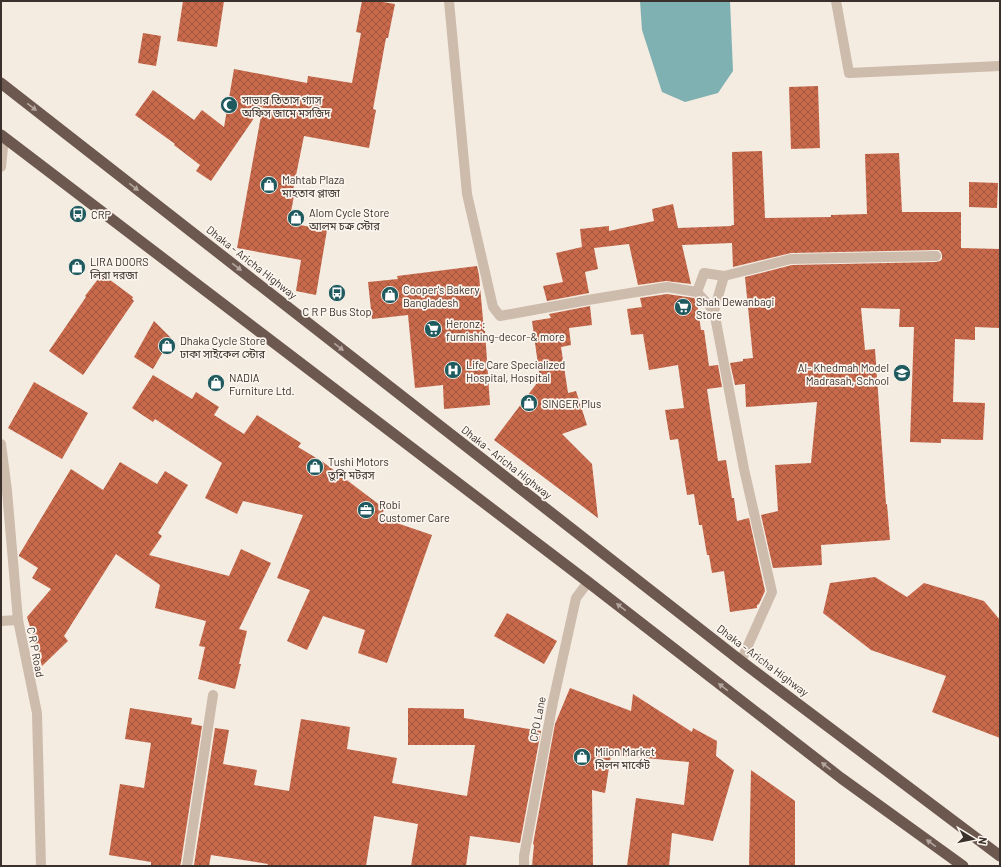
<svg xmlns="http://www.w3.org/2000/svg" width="1001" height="867" font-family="Barlow,'Noto Sans Bengali',sans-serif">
<defs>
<pattern id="building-cross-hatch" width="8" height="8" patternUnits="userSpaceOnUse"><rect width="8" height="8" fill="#c8694b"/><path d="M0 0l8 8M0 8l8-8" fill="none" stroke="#a4573f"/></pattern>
</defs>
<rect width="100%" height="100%" fill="#f4ebe1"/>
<path fill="#7fb0b2" d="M640,1H730L733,71L718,93L685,102L662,92L642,30Z"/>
<g fill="url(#building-cross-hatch)">
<path d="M183,1H224L217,47L177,41Z"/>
<path d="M362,1H377L395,4L388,38H386L373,109L376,110L369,148L304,136L293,190H295L289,223L327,230L316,295L296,291L301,260L237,248L263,105L211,181L196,171L200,165L174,145L175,144L135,115L153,90L194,120L202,110L224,127L234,69L307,83L308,76L352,83L361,33L356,32Z"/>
<path d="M143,33L161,36L156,66L138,63Z"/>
<path d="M818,86L820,148L791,149L789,87Z"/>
<path d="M762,151L765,218L831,217V215L867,214L865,154L899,153L902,212H961V248L1000,249V328L975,327V340L955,339L953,402L985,403L983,440L941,439V443L910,442L914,327H899L900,309L861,308L865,350L875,349L886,504H887L890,540L821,545L822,565L773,568L761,515L778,511L775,465L811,463L817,402L746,407L745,384L735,385L730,363L743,361V359L753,358L745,277L792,265L936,262L940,261L942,259V255L941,252L939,250H936L791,253L733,267L732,243L682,245L691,284L666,281L638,285L629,244L594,248L598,269L585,272L589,293L547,301L543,286L563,282L556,253L582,247L580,229L609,226V231L654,221L652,209L673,204L678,228L732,226L731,225H734L732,152Z"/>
<path d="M969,182L998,183L997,208L969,207Z"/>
<path d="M477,266L479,275L484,331H485L490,405L444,409L443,385L415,388L408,315L372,319L368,282L398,279L397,276Z"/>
<path d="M102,274L133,297L132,299L134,301L83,375L49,351L86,297L85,296Z"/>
<path d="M667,294L694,298L697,302L701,330H704L709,366L718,365L722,387L707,389L718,461L726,460L732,498H734L737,521L749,518L765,591L759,604L757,605V608L730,612L724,571L712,573L709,555H707L702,525H699L694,494L687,495L678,439L670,440L665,410L684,408L678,365L649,370L643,334L631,335L627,309L642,307L640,298Z"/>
<path d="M590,306L592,325L569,328L571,345L561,347L568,393L576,391L587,425L562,434L592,464L598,518L494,440L540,379L532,321L551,318L549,314Z"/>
<path d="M154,321L171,338L153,369L134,357Z"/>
<path d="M153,375L192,399L196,392L219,407L214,415L244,434L257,415L301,443L298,447L323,462L385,509L379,517L432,535L387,663L358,653L365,630L323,616L307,650L287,641L310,590L277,578L303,515L243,501L237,514L205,498L222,463L155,419L153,422L132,408Z"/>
<path d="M34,382L88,413L62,459L8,428Z"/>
<path d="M120,462L157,484L165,471L188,485L158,533L162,536L149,555L229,576L241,549L271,563L239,629L247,631L239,664H241L235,689L198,679L205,647L199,646L206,621L155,608L160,585L116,554L64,636L68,641L42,666L27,617L51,589L32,578L38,568L19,556V555L71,469L103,490Z"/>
<path d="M875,577L907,597L924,583L984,601L1000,620V738L932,712L946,676L871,650L823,613L830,583Z"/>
<path d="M507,613L557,641L544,664L494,636Z"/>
<path d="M570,688L631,711L633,694L692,732L693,728L717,741L716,756L734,770L713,841L672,833L669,866H627L636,798L684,805L689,762L611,755L605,793L592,790L593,866H532L534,845L533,844L555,724Z"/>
<path d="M130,708L192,718L191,724L202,726L181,862L180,866H151V862L109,855L120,784L144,788L151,743L125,739Z"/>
<path d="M408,708L464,709V718L541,731L520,843L470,836L466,866H411L418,824L374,816L366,866H267L268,864L211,855L209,866H200L194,865L215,728L229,730L223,764L257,770L254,785L289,791L301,719L350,727L347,749L397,758L392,783L467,796L475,745H408Z"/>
<path d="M751,770L795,801V866H749Z"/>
</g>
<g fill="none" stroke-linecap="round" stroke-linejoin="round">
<g stroke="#cdbbac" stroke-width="10">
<path d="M449,1L467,194L493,307L500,316L588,300L667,287L697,292L714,311L744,469L772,592L741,661"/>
<path d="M836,1L849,73L1000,66"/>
<path d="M1,167L4,137"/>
<path d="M697,292L704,273L724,276L791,259L936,256"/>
<path d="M714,311L724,276"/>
<path d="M1,444L7,491L18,620L37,713L41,866"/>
<path d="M1,621L18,620"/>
<path d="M187,866L213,695"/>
<path d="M524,866V856L553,702L576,598L588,582"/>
</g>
<g stroke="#6c584f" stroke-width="11">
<path d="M1,83L741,661L1000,856"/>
<path d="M1,135L588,582L841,778L963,866"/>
</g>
</g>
<defs><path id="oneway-solid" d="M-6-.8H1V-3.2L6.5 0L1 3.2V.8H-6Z"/></defs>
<g fill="#b4a69e">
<use href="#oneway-solid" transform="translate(32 107) rotate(38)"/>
<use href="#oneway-solid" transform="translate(134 187) rotate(38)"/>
<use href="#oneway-solid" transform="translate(237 267) rotate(38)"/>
<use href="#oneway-solid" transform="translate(339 347) rotate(38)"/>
<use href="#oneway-solid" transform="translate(621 607) rotate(-142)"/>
<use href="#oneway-solid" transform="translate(723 687) rotate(-142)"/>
<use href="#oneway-solid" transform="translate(826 766) rotate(-142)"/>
<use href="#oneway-solid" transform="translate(931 843) rotate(-144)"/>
</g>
<defs>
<symbol id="mosque-disc" viewBox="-11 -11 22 22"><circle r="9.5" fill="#1f5a5e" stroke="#fbf5ee"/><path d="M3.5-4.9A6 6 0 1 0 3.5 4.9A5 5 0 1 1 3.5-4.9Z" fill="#fff"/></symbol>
<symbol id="shop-disc" viewBox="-11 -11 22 22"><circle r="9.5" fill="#1f5a5e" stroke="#fbf5ee"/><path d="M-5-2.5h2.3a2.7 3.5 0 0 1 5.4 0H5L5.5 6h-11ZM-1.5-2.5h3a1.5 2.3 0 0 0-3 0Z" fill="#fff"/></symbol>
<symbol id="bus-disc" viewBox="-11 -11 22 22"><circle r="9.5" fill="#1f5a5e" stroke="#fbf5ee"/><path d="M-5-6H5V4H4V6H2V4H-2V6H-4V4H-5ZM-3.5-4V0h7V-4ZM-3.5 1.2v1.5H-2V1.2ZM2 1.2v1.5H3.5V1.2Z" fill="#fff"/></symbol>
<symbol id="supermarket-disc" viewBox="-11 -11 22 22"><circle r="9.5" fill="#1f5a5e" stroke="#fbf5ee"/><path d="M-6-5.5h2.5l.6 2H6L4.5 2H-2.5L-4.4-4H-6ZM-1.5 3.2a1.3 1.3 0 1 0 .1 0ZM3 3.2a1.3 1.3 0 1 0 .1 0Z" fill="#fff"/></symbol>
<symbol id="hospital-disc" viewBox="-11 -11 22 22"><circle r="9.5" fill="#1f5a5e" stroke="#fbf5ee"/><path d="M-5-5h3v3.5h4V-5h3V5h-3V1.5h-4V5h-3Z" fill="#fff"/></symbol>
<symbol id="school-disc" viewBox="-11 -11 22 22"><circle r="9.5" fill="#1f5a5e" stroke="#fbf5ee"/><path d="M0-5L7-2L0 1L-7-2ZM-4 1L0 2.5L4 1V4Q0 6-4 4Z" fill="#fff"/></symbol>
<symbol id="office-disc" viewBox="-11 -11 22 22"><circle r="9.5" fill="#1f5a5e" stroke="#fbf5ee"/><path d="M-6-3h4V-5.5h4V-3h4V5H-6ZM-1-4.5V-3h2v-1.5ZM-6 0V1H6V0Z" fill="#fff"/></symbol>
</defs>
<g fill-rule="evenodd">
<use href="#mosque-disc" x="219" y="95" width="20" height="20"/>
<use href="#shop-disc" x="259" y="175" width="20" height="20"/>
<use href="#bus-disc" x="68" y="204" width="20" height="20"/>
<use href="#shop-disc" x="286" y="208" width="20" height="20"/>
<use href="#shop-disc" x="67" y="257" width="20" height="20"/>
<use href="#bus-disc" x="327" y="283" width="20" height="20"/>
<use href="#shop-disc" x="380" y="285" width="20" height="20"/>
<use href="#supermarket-disc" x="673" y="297" width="20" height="20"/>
<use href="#supermarket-disc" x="423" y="319" width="20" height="20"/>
<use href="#shop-disc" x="157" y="336" width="20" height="20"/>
<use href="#hospital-disc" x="443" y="360" width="20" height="20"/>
<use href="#school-disc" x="892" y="363" width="20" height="20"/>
<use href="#shop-disc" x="206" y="373" width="20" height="20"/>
<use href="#shop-disc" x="519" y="393" width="20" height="20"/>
<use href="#shop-disc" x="305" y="457" width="20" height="20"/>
<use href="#office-disc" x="356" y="500" width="20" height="20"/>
<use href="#shop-disc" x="572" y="747" width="20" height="20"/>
</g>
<g text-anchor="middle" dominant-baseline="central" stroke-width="3.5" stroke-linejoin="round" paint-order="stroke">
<g font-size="11" fill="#3b302b" stroke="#fbf5ee" text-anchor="start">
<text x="242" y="99">সাভার তিতাস গ্যাস<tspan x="242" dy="13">অফিস জামে মসজিদ</tspan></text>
<text x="282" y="179">Mahtab Plaza<tspan x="282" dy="13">মাহতাব প্লাজা</tspan></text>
<text x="309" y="212">Alom Cycle Store<tspan x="309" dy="13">আলম চক্র স্টোর</tspan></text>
<text x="91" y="214">CRP</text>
<text x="90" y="261">LIRA DOORS<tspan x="90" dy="13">লিরা দরজা</tspan></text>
<text x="403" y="289">Cooper's Bakery<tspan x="403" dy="13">Bangladesh</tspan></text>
<text x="696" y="301">Shah Dewanbagi<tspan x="696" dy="13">Store</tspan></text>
<text x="337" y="311" text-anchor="middle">C R P Bus Stop</text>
<text x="446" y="323">Heronz :<tspan x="446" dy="13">furnishing-decor-&amp; more</tspan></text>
<text x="180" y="340">Dhaka Cycle Store<tspan x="180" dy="13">ঢাকা সাইকেল স্টোর</tspan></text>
<text x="466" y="364">Life Care Specialized<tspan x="466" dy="13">Hospital, Hospital</tspan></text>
<text x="889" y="367" text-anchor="end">Al- Khedmah Model<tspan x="889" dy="13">Madrasah, School</tspan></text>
<text x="229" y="377">NADIA<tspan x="229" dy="13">Furniture Ltd.</tspan></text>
<text x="542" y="403">SINGER Plus</text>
<text x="328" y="461">Tushi Motors<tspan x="328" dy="13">তুশি মটরস</tspan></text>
<text x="379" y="504">Robi<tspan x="379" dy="13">Customer Care</tspan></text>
<text x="595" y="751">Milon Market<tspan x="595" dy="13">মিলন মার্কেট</tspan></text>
</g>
<g font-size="11" fill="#3b302b" stroke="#fbf5ee">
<text transform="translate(252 262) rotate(38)">Dhaka - Aricha Highway</text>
<text transform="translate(507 462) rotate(38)">Dhaka - Aricha Highway</text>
<text transform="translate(36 652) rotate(79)">C R P Road</text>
<text transform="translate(763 660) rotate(37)">Dhaka - Aricha Highway</text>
<text transform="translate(537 719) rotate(-79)">CPO Lane</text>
</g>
</g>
<rect width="1001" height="867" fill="none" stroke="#3b302b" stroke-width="4"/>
<g transform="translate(973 839) rotate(100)" stroke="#fbf5ee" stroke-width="3" paint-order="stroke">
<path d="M0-3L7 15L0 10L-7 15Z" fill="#3b302b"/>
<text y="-6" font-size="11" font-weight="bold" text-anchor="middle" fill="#3b302b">N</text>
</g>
</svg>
